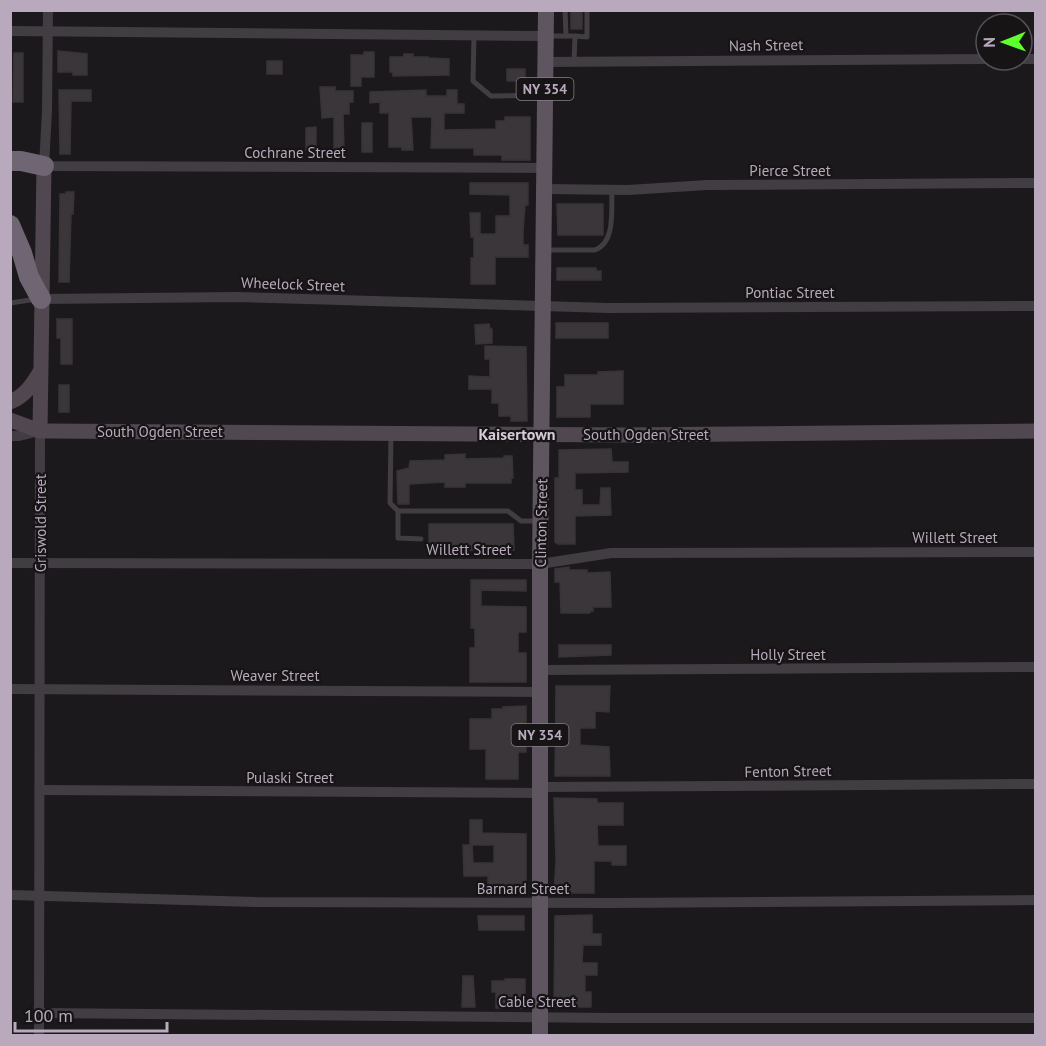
<svg xmlns="http://www.w3.org/2000/svg" width="1046" height="1046" font-family="'PT Sans',sans-serif">
<rect width="100%" height="100%" fill="#1b191b"/>
<g fill="#3b363a" stroke="#383337" stroke-width="1.5">
<rect x="571" y="10" width="11" height="19"/>
<path d="M58,51L87,54V75H73V72H58Z"/>
<path d="M364,52H374V77H361V86H351V55H364Z"/>
<path d="M14,53H23V102H13Z"/>
<path d="M404,54H413V57H428V58L449,59V75L393,76V72H390V57H404Z"/>
<rect x="267" y="61" width="15" height="13"/>
<rect x="507" y="69" width="18" height="12"/>
<path d="M320,87H335V91H353V102H349V114H343L344,150H334V117L322,118Z"/>
<path d="M59,90H91V101H71L70,154H60Z"/>
<path d="M426,90V96H447V90H457V104H464V113H444V130L496,129V121H505V117H530V160H502V155H474V148H431L432,117H411L413,150H402V147H389V113H380V102L370,103V92Z"/>
<rect x="362" y="123" width="10" height="29"/>
<path d="M316,127V150H306V128Z"/>
<path d="M470,183H528V205H525L523,232V245H528V257H495V284H471V258H474V237H471L470,213H480V234H496V216H510V195L470,194Z"/>
<path d="M66,192H74L73,214H71L69,282H59L60,194H66Z"/>
<path d="M557,204H603V235H558Z"/>
<path d="M557,268H596V271H601V280H557Z"/>
<path d="M57,319H72V364H61V338H57Z"/>
<rect x="556" y="323" width="52" height="15"/>
<path d="M489,324L490,329H492V343L476,344L475,325Z"/>
<path d="M485,346L526,347L527,421H511V416H499V403H492V389H469V376L490,377V359H485Z"/>
<path d="M623,371V404H590V417H557V387H565V375H598V372Z"/>
<rect x="59" y="385" width="10" height="27"/>
<path d="M611,449L612,462H628V472L575,473V490H582V505H600L601,488H610L611,515L575,516V544H558L555,542V478H559V450Z"/>
<path d="M465,454V459L504,458V456H512L513,478H511V483H465V487H445V482L409,484V504H398L397,471L409,468L410,461L445,460V455Z"/>
<path d="M429,524H513L514,550H429Z"/>
<path d="M569,567V570H587V573L610,572L611,607H593V611H590V613H561L560,582H555V569Z"/>
<path d="M471,580H526V591L481,590V606L526,607V632H518V653H526V682H470V648H475V628H471Z"/>
<path d="M559,645H611V655L559,657Z"/>
<path d="M556,686H610L609,712L595,711V728H580V745L609,747L610,776H555Z"/>
<path d="M526,706V752H518V779H486V749H470V719H492V709H503V707Z"/>
<path d="M554,798L597,799V803H623V825H597L598,846H626V865H612V861H594V893H554L556,861Z"/>
<path d="M470,820H482V833L526,834V892H488V876H464L463,845H472L473,863H494V845H470Z"/>
<path d="M592,915V934H601V945H583L582,963H597V975H585V992H591V1007H554L555,916Z"/>
<path d="M478,916H524V930H479Z"/>
<path d="M463,976H473L475,1007H462Z"/>
<path d="M505,979H525V1008H496V992H492V981H505Z"/>
</g>
<g fill="none" stroke-linecap="round" stroke-linejoin="round">
<g stroke="#423c43" stroke-width="5">
<path d="M565,10L566,36"/>
<path d="M474,35L473,81L491,96L544,95"/>
<path d="M548,36H575L574,62"/>
<path d="M575,36L587,37V10"/>
<path d="M546,250H595C616,242 611,209 612,190"/>
<path d="M10,303L37,299"/>
<path d="M391,434L390,503L398,511H508L521,521H539"/>
<path d="M398,511V538L421,539"/>
</g>
<g stroke="#423c43" stroke-width="10">
<path d="M48,10L47,111L44,166L545,168"/>
<path d="M10,31L545,36"/>
<path d="M1022,59H1036"/>
<path d="M545,62L986,59"/>
<path d="M545,189L628,190L707,185L1036,183"/>
<path d="M41,299L236,297L609,308L1036,306"/>
<path d="M10,436H19L40,431L39,1036"/>
<path d="M10,563L540,564L611,553L1036,552"/>
<path d="M540,670L1036,667"/>
<path d="M10,689L540,692"/>
<path d="M540,787L1036,784"/>
<path d="M40,790L540,793"/>
<path d="M10,895L256,902L612,903L1036,900"/>
<path d="M39,1013L614,1018H1036"/>
</g>
<g stroke="#504751" stroke-width="15">
<path d="M10,402C25,396 32,385 40,372"/>
<path d="M10,420L40,431H48L624,435L1036,431"/>
<path d="M40,431L44,166"/>
</g>
<path stroke="#5f5560" stroke-width="16" d="M540,1036V564L546,10"/>
<g stroke="#706572" stroke-width="20">
<path d="M10,161H21L44,166"/>
<path d="M10,225L22,253L29,277L41,299"/>
</g>
</g>
<g text-anchor="middle" dominant-baseline="central" stroke-width="4.5" stroke-linejoin="round" paint-order="stroke">
<g fill="#171416" stroke="#887d8a" stroke-width="1.5">
<rect x="516.5" y="78" width="57" height="22" rx="4.5"/>
<rect x="511.5" y="724" width="57" height="22" rx="4.5"/>
</g>
<g font-size="14" font-weight="bold" fill="#b8aabc">
<text x="545" y="89">NY 354</text>
<text x="540" y="735">NY 354</text>
</g>
<g font-size="15" fill="#b8aabc" stroke="#171416">
<text transform="translate(766 45) rotate(-1)">Nash Street</text>
<text x="295" y="152">Cochrane Street</text>
<text x="790" y="170">Pierce Street</text>
<text transform="translate(293 284) rotate(2)">Wheelock Street</text>
<text x="790" y="292">Pontiac Street</text>
<text x="160" y="431">South Ogden Street</text>
<text x="646" y="434">South Ogden Street</text>
<text transform="translate(40 523) rotate(-90)">Griswold Street</text>
<text transform="translate(541 523) rotate(-89)">Clinton Street</text>
<text x="955" y="537">Willett Street</text>
<text x="469" y="549">Willett Street</text>
<text x="788" y="654">Holly Street</text>
<text x="275" y="675">Weaver Street</text>
<text transform="translate(788 771) rotate(-1)">Fenton Street</text>
<text x="290" y="777">Pulaski Street</text>
<text x="523" y="888">Barnard Street</text>
<text x="537" y="1001">Cable Street</text>
</g>
<g font-size="16" font-weight="bold" fill="#d6ccd8" stroke="#171416">
<text x="517" y="434">Kaisertown</text>
</g>
</g>
<rect width="1046" height="1046" fill="none" stroke="#b8aabc" stroke-width="24"/>
<g transform="translate(1004 42) rotate(269)"><circle r="28" fill="#171416" stroke="#575058" stroke-width="1.5"/>
<path d="M0-4.5L10 22L0 15L-10 22Z" fill="#5dff2d"/>
<text y="-9" font-size="16" font-weight="bold" text-anchor="middle" fill="#b8aabc">N</text>
</g>
<path d="M15 1022v9h152v-9" fill="none" stroke="#b8aabc" stroke-width="3"/>
<text x="24" y="1022" font-size="18" fill="#b8aabc" stroke="#171416" stroke-width="4.5" paint-order="stroke">100 m</text>
</svg>
